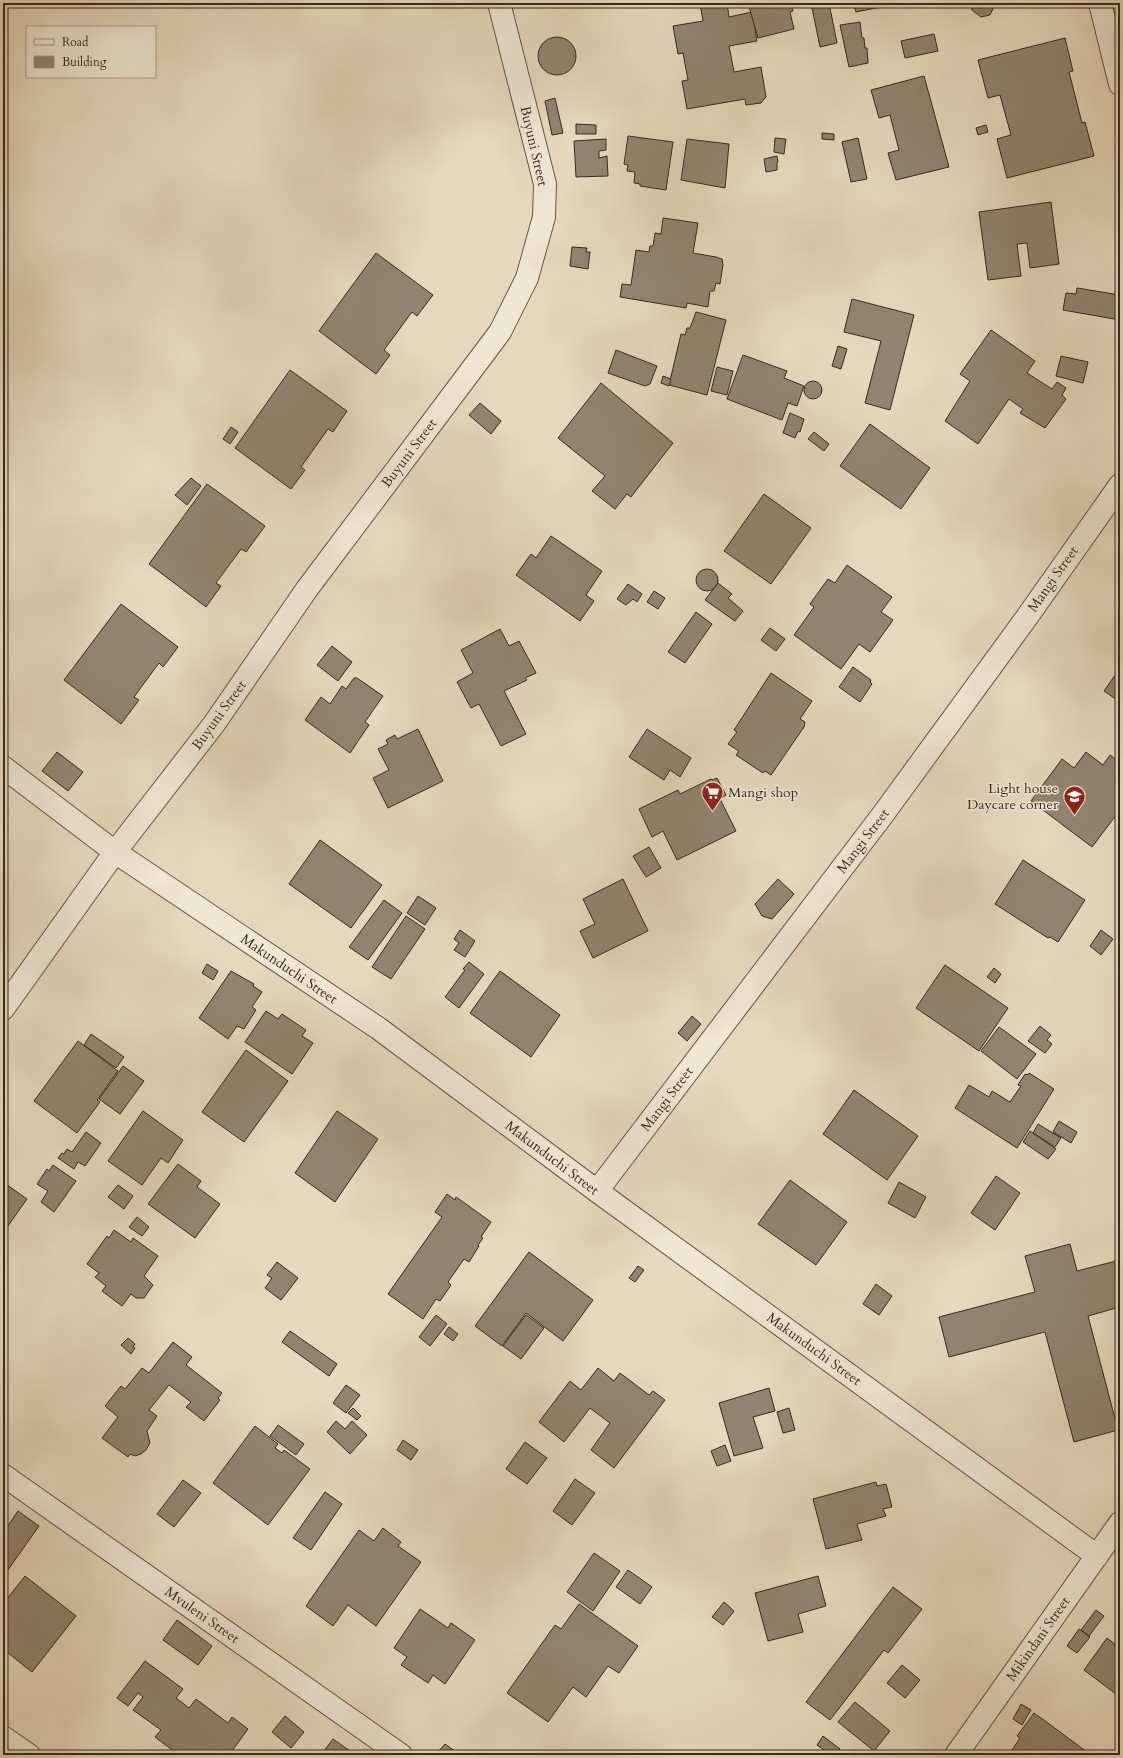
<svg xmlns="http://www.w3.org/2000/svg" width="1123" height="1758" font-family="Cardo,serif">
<rect width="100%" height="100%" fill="#e6d8bd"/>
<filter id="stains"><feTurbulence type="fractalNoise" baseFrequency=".005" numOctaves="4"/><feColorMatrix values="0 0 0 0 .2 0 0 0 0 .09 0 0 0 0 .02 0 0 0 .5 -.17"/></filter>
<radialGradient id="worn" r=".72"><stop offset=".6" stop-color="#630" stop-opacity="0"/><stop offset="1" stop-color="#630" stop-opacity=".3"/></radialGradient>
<g fill="#928471" stroke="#372a1f">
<path d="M708,3H727L729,17L752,12L757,41L729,46L734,72L761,67L766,97L761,103L746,105L745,99L687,109L682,81L688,80L683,53L678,54L673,26L703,21L700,4Z"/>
<path d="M748,3H794L791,4L793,11L790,12L794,29L758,38Z"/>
<path d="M811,3H829L837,43L820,47Z"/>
<path d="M853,3H895L896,4L856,12Z"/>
<path d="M970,3H998L995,4L990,15L981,17L972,10Z"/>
<path d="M860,22L862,38H864L865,48H867L868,63L849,67L840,25Z"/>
<path d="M934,34L938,51L905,58L901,41Z"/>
<circle cx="557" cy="56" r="19"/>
<path d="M1065,38L1073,71L1069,72L1082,123L1085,122L1094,156L1007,178L997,139L1011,135L1000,95L988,98L978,60Z"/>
<path d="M924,76L949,167L896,180L888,153L899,150L890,115L879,118L871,90Z"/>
<path d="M555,98L563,133L552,135L545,101Z"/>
<path d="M576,124L596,125V134H576Z"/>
<path d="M986,125L988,132L978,135L976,128Z"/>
<path d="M822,133L834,134V140L822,139Z"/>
<path d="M628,136L673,142L666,190L640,186V184L634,183L635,172L627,171L628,165L624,164Z"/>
<path d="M775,138L786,139L784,154L774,152Z"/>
<path d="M858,138L867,179L851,182L842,142Z"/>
<path d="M606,139V150L599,151V158L607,156L608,176L576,177L574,141Z"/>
<path d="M687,139L729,144L725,188L681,180Z"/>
<path d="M777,156L778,162L777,163V170L766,172L764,159Z"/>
<path d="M1051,202L1059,264L1030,268L1027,243L1017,244L1021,276L988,280L979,212Z"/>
<path d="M663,218L698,223L693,253L716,257L722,259L723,265L720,284L716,283L714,291H710L708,307L687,303L686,308L620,297L622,284L631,285L636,250L649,252L650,246H653L655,233L661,234Z"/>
<path d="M572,247L587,248L586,252H590L588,269L570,266Z"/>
<path d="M376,253L433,295L417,316L412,312L384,350L390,355L376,374L319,331Z"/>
<path d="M1077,288L1120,295V320L1063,310L1066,293L1076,294Z"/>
<path d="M852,299L914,315L890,410L865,403L881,341L844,332Z"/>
<path d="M696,312L726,320L707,395L669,385L681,334L685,335L687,328H690Z"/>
<path d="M991,330L1035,361L1027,373L1052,389L1057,382L1066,388L1062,395L1066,399L1045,428L1020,413L1023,409L1009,399L978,444L945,421L970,381L960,374Z"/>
<path d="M838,346L847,349L841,369L832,366Z"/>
<path d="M616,350L657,366L650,384L645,386L608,373Z"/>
<path d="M743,355L787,371L784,378L804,386L797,406L788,403L782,420L727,399Z"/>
<path d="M1061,356L1088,362L1083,383L1056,376Z"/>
<path d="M717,367L733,371L727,395L711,391Z"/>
<path d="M290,370L347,411L333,432L328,429L301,467L305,470L291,489L235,448Z"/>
<path d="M663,376L671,379L669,386L661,383Z"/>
<circle cx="813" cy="390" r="9"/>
<path d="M601,383L673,443L631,497L627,494L615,509L592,491L605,476L558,438Z"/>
<path d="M480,403L501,421L491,434L469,415Z"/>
<path d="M790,413L804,419L800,432L798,431L795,438L783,433Z"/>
<path d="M870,424L930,468L901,509L840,466Z"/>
<path d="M231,427L238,432L230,444L223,439Z"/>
<path d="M814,432L829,444L824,451L808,439Z"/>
<path d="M191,478L201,486L187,505L175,495Z"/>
<path d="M207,484L265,526L246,552L241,549L216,583L221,586L206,607L149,564Z"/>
<path d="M764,494L811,528L771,584L724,551Z"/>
<path d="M551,536L602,571L586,595L594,601L580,621L516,575L531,554L536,558Z"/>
<path d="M847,565L892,597L881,612L893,620L870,652L859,644L841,669L794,635L814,607L810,604L828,579L835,583Z"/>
<circle cx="707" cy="580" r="11"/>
<path d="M718,583L732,594L728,598L743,611L735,621L705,600Z"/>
<path d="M628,584L642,594L637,602L633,599L626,605L617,599Z"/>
<path d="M654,591L665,598L658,609L647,602Z"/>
<path d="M121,604L178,647L163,667L159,663L134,697L139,700L121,724L64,680Z"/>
<path d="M696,612L712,624L685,663L668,652Z"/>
<path d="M770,628L785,639L776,651L761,640Z"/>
<path d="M500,629L509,646L519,641L536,673L525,678L527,680L504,691L526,734L501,746L479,704L471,708L457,682L473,673L461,650Z"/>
<path d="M332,646L352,662L338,681L317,665Z"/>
<path d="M853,667L871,680L870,682L872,684L860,702L839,687Z"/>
<path d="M1120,668V702L1104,691Z"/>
<path d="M771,673L812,701L800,719L805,722L804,727L771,775L765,771L763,773L736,755L739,751L728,744L737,732L734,730Z"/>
<path d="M354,678H357L383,696L365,722L369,725L350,753L305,720L321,697L330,704L342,686L346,689Z"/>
<path d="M418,729L443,781L388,808L373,778L389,770L378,749L388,744L386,740L395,735L397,739Z"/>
<path d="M647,729L691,758L680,777L670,770L664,780L629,757Z"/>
<path d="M57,752L83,772L68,791L42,771Z"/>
<path d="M1086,752L1103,765L1110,755L1120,762V792L1116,798L1120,801V810L1092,847L1031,801L1062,759L1074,768Z"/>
<path d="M717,778L726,795L720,799L736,831L677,860L663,831L652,837L639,809L678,790L680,794L711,779L712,780Z"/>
<path d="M320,840L382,885L351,928L289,884Z"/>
<path d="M649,847L661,868L646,877L633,856Z"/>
<path d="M1023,860L1085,900L1058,942L1050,937L1048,938L995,904Z"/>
<path d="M623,879L648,931L593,958L580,931L595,924L583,899Z"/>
<path d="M778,879L794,894L772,919L762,916L755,904Z"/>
<path d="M418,896L436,908L425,925L407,913Z"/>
<path d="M384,900L402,913L368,960L349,947Z"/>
<path d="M406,916L425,929L391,979L372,967Z"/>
<path d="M460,930L475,941L465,957L454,950L459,943L454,939Z"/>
<path d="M1101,930L1113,939L1101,955L1090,946Z"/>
<path d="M469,962L484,974L459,1008L445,997L465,970L463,969Z"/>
<path d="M207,964L218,971L213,980L202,973Z"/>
<path d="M945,965L1008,1008L979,1051L916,1008Z"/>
<path d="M994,968L1001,974L995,983L987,977Z"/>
<path d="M231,971L254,984L253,986L262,992L252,1007L256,1010L244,1029L237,1026L228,1039L199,1018Z"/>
<path d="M500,971L560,1015L531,1057L470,1013Z"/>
<path d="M266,1011L278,1019L282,1014L306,1030L302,1036L313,1043L292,1074L245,1042Z"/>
<path d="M692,1016L701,1024L687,1041L678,1033Z"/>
<path d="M1040,1026L1051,1035L1047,1040L1052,1044L1045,1053L1028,1041Z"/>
<path d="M999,1027L1036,1054L1017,1079L981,1051Z"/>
<path d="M91,1034L124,1057L116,1068L84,1045Z"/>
<path d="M78,1041L118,1071L97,1100L100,1102L77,1133L34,1101Z"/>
<path d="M246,1050L288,1081L244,1142L202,1112Z"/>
<path d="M123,1066L144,1081L120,1114L99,1099Z"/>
<path d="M1029,1073L1054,1089L1017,1148L955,1108L969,1085L989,1097L992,1091L1010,1102L1021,1086L1018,1085L1025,1074L1028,1075Z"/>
<path d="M854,1090L918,1136L887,1180L823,1134Z"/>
<path d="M143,1111L183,1140L168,1163L161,1158L142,1185L108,1161Z"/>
<path d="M337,1111L378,1139L335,1202L295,1173Z"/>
<path d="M1059,1121L1077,1132L1071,1143L1053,1132Z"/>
<path d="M1038,1124L1061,1138L1055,1147L1033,1133Z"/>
<path d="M1030,1131L1056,1149L1048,1159L1023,1142Z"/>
<path d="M86,1132L101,1143L85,1166L78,1162L74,1169L58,1158L62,1153L64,1154L67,1149L72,1152Z"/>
<path d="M178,1164L201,1181L197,1187L220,1204L195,1238L148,1204Z"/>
<path d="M53,1165L76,1181L54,1212L41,1202L48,1191L37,1184L47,1169L49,1171Z"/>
<path d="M996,1176L1020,1193L995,1230L971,1213Z"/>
<path d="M790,1180L847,1222L816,1265L758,1224Z"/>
<path d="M3,1182L27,1199L3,1233Z"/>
<path d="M899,1182L926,1197L915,1218L888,1203Z"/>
<path d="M118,1185L133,1196L124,1209L108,1197Z"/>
<path d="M447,1194L455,1200L456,1197L491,1222L481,1237L483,1238L478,1245L479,1246L469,1262L464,1259L448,1282L451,1285L440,1301L436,1299L423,1319L388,1294L442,1217L435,1212Z"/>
<path d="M137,1217L149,1227L142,1236L129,1227Z"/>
<path d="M114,1230L131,1242L133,1238L158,1256L144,1276L153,1285L144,1298H136L131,1294L122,1306L102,1291L106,1286L95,1277L99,1273L87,1264L107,1236L109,1238Z"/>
<path d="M1070,1244L1077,1271L1120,1260V1307L1088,1316L1118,1430L1074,1442L1045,1332L949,1357L939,1317L1035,1292L1025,1256Z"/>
<path d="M529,1252L593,1300L563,1341L526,1313L502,1346L475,1326Z"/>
<path d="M277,1262L298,1278L281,1300L265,1288L272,1278L267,1275Z"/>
<path d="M638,1266L644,1270L635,1282L629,1278Z"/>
<path d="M876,1284L892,1296L879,1315L863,1304Z"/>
<path d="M436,1315L447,1324L430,1346L419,1337Z"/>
<path d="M526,1315L544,1328L521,1359L503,1346Z"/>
<path d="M449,1327L458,1334L453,1341L444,1334Z"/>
<path d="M290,1331L337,1364L329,1376L282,1342Z"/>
<path d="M128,1338L135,1344L133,1347L135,1348L131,1354L121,1345Z"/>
<path d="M173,1342L192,1357L186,1365L222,1393L218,1398L220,1400L204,1421L186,1407L191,1402L169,1385L149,1410L157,1416L147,1431L150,1443L146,1450L141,1454L135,1456L130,1454L128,1457L102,1438L118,1417L105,1406L121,1386L125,1389L142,1368L149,1373Z"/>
<path d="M598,1368L614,1381L620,1373L649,1395L653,1391L665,1400L614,1468L591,1450L610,1423L590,1408L564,1442L539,1422L570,1381L581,1390Z"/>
<path d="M346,1385L360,1395L346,1413L333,1403Z"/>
<path d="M769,1388L775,1411L753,1417L763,1448L734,1456L719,1403Z"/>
<path d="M353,1408L361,1416L357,1420L348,1413Z"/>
<path d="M789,1408L795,1430L783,1433L777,1412Z"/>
<path d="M336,1421L345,1429L352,1421L367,1435L350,1454L327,1432Z"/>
<path d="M278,1425L304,1444L296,1455L270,1436Z"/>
<path d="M255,1426L278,1444L275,1448L282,1453L284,1450L310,1469L268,1525L213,1483Z"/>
<path d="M403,1440L418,1450L411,1460L397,1450Z"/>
<path d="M525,1442L547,1458L527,1484L506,1469Z"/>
<path d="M725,1445L731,1461L717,1466L711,1451Z"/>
<path d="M575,1479L595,1493L572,1525L553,1511Z"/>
<path d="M183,1480L201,1493L174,1527L157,1514Z"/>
<path d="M876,1482L877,1486L886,1484L892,1507L883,1509L886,1516L857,1524L862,1540L826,1549L813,1499Z"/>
<path d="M325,1492L342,1504L311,1550L293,1538Z"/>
<path d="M18,1511L39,1526L3,1577V1533Z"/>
<path d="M383,1528L401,1542L398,1546L421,1562L376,1626L348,1605L333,1626L306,1606L359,1530L374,1541Z"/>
<path d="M594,1553L620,1571L593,1611L567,1592Z"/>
<path d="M628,1570L652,1587L640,1604L616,1587Z"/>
<path d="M25,1576L76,1616L32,1672L3,1649V1604Z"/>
<path d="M818,1576L826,1606L798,1614L803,1632L768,1641L755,1593Z"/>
<path d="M893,1587L922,1609L888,1653L884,1650L830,1720L806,1702Z"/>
<path d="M724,1602L734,1611L723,1625L712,1617Z"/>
<path d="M579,1604L638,1646L619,1673L608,1666L586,1697L573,1687L548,1722L507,1693L555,1625L561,1629Z"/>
<path d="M420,1609L448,1628L451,1623L475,1640L445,1684L433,1675L428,1683L401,1665L407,1657L394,1648Z"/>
<path d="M1096,1610L1104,1616L1089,1636L1081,1630Z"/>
<path d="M177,1620L212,1646L198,1665L163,1640Z"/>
<path d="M1079,1629L1090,1637L1077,1653L1067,1646Z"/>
<path d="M1107,1638L1120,1648V1697L1084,1670Z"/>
<path d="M145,1661L183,1689L176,1698L189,1708L196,1699L228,1723L232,1717L248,1729L229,1755H186L189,1752L186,1750L183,1755H179L155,1737L161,1730L133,1710L143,1697L138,1693L128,1706L117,1698Z"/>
<path d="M902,1665L920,1680L905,1698L887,1683Z"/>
<path d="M855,1702L890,1731L874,1751L838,1722Z"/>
<path d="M1021,1704L1031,1710L1022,1725L1013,1719Z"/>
<path d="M1034,1713L1052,1726L1091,1755H1018L1012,1750L1020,1738L1017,1736Z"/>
<path d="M285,1716L304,1732L291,1748L272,1732Z"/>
<path d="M823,1736L840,1749L836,1755H831L817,1745Z"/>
<path d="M333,1739L353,1753L352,1755H321Z"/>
<path d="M445,1744L459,1754L458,1755H439L437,1753Z"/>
</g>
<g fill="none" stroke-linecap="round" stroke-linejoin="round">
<defs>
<g id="minor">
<path d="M1100,3L1120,84"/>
<path d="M3,767L115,852L378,1028L597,1191L1097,1556"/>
<path d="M3,1009L115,852L214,724L307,589L500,332L527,278L544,217L545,184L499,3"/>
<path d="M597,1191L884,813L1027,617L1120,485"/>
<path d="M3,1475L401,1755"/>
<path d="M3,1737L29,1755"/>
<path d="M956,1755L1120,1523"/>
</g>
</defs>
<use href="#minor" stroke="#635646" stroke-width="24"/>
<use href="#minor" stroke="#efe6d4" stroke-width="22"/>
</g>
<defs>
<symbol id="supermarket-pin" viewBox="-11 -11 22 30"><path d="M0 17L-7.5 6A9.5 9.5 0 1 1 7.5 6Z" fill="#8f2418" stroke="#efe6d4"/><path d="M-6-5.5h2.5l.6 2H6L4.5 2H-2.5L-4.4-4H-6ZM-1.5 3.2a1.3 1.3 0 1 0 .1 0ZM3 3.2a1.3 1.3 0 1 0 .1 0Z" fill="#fff"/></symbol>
<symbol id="school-pin" viewBox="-11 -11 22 30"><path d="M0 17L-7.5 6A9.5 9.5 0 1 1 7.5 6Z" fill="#8f2418" stroke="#efe6d4"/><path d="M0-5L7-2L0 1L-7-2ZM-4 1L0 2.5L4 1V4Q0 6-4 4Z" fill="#fff"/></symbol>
</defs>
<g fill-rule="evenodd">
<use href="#supermarket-pin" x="700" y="780" width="25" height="34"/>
<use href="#school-pin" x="1062" y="784" width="25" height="34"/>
</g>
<g text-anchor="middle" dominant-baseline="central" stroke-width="3" stroke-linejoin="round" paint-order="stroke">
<g font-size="14" fill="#372a1f" stroke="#efe6d4">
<text transform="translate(534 146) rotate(77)">Buyuni Street</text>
<text transform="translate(409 453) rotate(-53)">Buyuni Street</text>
<text transform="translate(1053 579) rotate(-55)">Mangi Street</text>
<text transform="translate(219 715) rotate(-54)">Buyuni Street</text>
<text transform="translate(863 841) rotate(-53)">Mangi Street</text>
<text transform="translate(289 969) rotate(34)">Makunduchi Street</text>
<text transform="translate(667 1099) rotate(-53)">Mangi Street</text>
<text transform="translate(552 1158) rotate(37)">Makunduchi Street</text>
<text transform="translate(814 1349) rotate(36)">Makunduchi Street</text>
<text transform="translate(202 1615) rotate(35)">Mvuleni Street</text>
<text transform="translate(1038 1639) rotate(-55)">Mikindani Street</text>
</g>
<g font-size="14" fill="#372a1f" stroke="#efe6d4" text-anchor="end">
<text x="1058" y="788">Light house<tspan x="1058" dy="16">Daycare corner</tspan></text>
<text x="728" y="792" text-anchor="start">Mangi shop</text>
</g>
</g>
<rect width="1123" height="1758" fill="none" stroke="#e6d8bd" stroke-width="16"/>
<rect x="4" y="4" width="1115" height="1750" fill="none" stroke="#372a1f" stroke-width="2"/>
<rect x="8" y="8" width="1107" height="1742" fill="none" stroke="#372a1f"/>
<rect x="26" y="26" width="130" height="52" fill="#efe6d4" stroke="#a59b8c"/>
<rect x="34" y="39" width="20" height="6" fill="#efe6d4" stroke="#a59b8c"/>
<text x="62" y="46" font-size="12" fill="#372a1f">Road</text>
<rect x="34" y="56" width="20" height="12" fill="#928471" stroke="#a59b8c"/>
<text x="62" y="66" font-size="12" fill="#372a1f">Building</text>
<rect width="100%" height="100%" filter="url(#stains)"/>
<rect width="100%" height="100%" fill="url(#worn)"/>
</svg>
